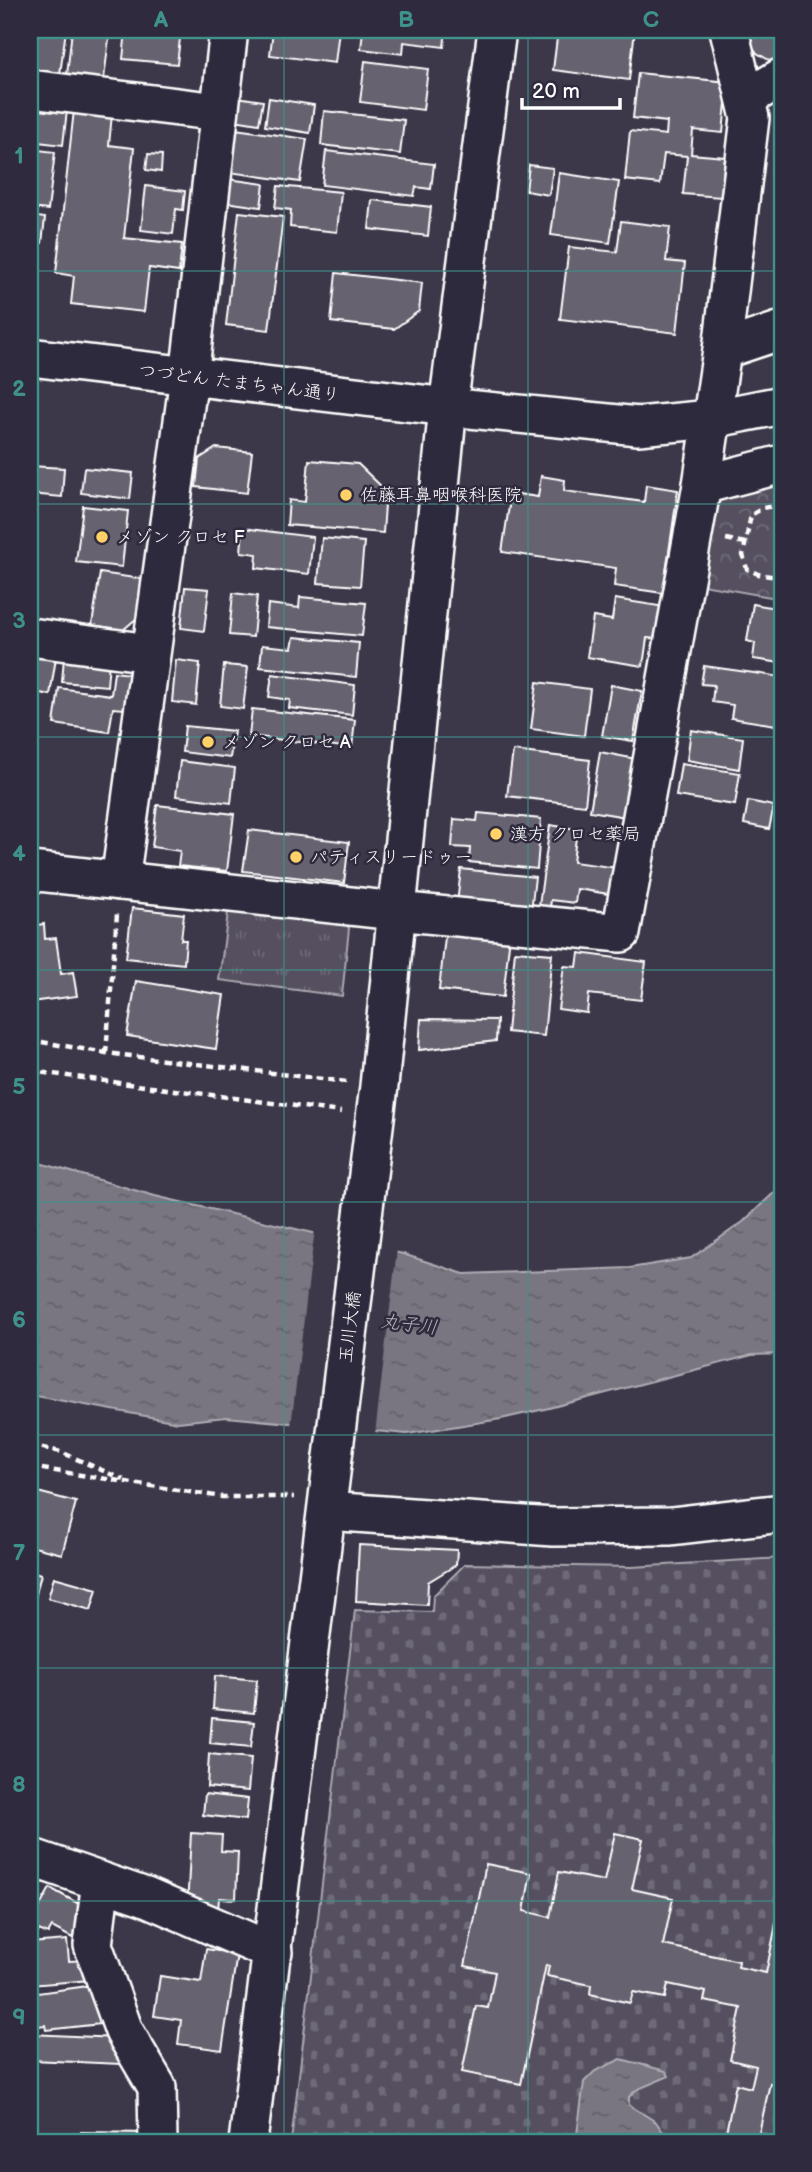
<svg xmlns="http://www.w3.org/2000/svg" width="812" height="2172" font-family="'Balsamiq Sans','Klee One',sans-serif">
<defs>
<pattern id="grass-tufts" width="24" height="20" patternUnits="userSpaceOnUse" patternTransform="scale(1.75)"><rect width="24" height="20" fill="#555060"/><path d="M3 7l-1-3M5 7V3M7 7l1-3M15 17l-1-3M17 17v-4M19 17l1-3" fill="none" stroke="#6e6a78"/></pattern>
<pattern id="cemetery-stones" width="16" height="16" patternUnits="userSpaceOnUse" patternTransform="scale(1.75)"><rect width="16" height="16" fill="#555060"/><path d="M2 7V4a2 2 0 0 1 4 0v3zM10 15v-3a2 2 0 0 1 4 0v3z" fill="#6e6a78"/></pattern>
<pattern id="park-crowns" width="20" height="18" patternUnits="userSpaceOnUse" patternTransform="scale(1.75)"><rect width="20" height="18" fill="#555060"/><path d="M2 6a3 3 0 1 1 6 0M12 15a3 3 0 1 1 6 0" fill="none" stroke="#6e6a78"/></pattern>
<pattern id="water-ripples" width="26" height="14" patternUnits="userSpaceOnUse" patternTransform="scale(1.75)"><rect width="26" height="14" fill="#797682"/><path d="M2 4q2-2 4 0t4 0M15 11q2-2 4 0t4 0" fill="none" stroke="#626167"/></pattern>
</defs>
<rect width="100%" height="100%" fill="#3c3749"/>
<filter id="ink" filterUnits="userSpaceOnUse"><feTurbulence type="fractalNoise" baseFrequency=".0143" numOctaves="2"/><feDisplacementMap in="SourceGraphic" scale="14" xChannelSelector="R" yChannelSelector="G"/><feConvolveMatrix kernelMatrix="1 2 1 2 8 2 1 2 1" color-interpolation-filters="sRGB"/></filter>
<g filter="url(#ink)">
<path fill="url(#grass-tufts)" stroke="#aaa8b0" stroke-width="2" d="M229,905L338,916L349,928L342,996L219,980Z"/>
<path fill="url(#cemetery-stones)" stroke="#aaa8b0" stroke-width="2" d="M782,1558V2142H291L355,1610L432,1612L433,1596L465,1564L632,1567Z"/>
<path fill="url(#park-crowns)" stroke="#aaa8b0" stroke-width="2" d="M782,481V599L697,584L714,503Z"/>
<g fill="url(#water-ripples)" stroke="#afadb4" stroke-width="2">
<path d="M30,1160L155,1196L403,1254L464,1274L630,1268L691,1258L743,1222L782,1185V1354L752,1355L549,1408L501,1419L407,1434L226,1417L178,1422L30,1395Z"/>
<path d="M621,2059L666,2071L669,2076L636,2090L629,2097V2105L656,2122L663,2132L691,2142H576L584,2082L595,2071Z"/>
</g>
<path fill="#3c3749" d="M315,1228L397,1249L375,1434L291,1426Z"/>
<g fill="#666270" stroke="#fff" stroke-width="2">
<path d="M30,30H66L60,74L30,71Z"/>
<path d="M72,30H110L104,79L67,75Z"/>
<path d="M126,30H181L177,64L123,59Z"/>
<path d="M273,30H339L335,63L270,55Z"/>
<path d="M363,30H446L444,47L404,42L403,54L361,49Z"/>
<path d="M558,30H635L629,80L553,70Z"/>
<path d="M757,30H782V63L779,66L757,53L746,37Z"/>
<path d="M365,61L428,69L423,110L360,102Z"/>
<path d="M638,73L728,82L723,133L693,130L691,154L725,157L721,197L683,194L687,156L664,154L660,184L625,180L630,131L666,135L667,122L633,118Z"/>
<path d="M237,97L263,101L259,124L234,120Z"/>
<path d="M269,98L314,105L310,133L265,126Z"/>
<path d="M30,105L67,110L63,145L30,141Z"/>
<path d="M74,110L112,114L109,145L134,148L124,238L182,244L179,272L149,268L144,312L71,304L74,276L56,273Z"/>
<path d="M324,111L404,120L400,154L321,145Z"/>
<path d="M235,129L307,139L300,182L229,172Z"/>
<path d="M30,149L55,152L48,210L30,208Z"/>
<path d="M326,151L434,164L431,189L416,187L414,196L322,185Z"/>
<path d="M148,154L162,155L161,172L146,170Z"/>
<path d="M529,165L553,168L549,195L526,191Z"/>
<path d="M559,173L619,182L610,243L551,235Z"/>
<path d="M228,179L264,184L261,207L225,202Z"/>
<path d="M146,186L185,191L183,210L176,209L173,234L141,230Z"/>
<path d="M278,186L341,192L337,232L290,227L291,210L275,208Z"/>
<path d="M372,200L431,207L428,236L369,229Z"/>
<path d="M239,212L283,217L269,330L226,325Z"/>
<path d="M30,216L45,218L42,243L30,242Z"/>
<path d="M621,221L670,227L666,261L685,263L677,333L560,319L569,247L617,252Z"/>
<path d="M336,273L422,283L419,311L394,329L331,322Z"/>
<path d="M216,448L252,452L247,493L196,487L199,459Z"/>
<path d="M309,460L358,464L386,491L383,533L287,525L289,500L305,502Z"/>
<path d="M30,466L64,468L62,497L30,494Z"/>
<path d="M84,468L133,473L130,499L81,493Z"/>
<path d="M541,476L565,480L564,491L644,502L646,485L678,490L663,593L614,586L616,568L502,552L511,493L538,497Z"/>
<path d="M83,506L128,511L122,567L76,562Z"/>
<path d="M243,528L313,537L309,574L256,568L257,554L241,552Z"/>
<path d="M322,538L364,542L360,586L318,583Z"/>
<path d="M100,573L142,579L137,618L123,630L92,625Z"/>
<path d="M185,587L209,589L204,631L181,628Z"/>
<path d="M233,593L257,596L253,637L229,635Z"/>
<path d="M300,597L366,603L362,636L266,627L268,604L299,608Z"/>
<path d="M615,599L665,607L660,639L647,638L643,666L587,657L593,617L612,620Z"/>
<path d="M753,604L782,609V663L753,659L755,643L747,641Z"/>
<path d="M294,637L359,643L356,677L260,667L262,645L292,648Z"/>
<path d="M30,654L56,658L50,695L30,691Z"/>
<path d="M64,657L109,662L107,686L62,682Z"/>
<path d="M176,660L200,663L196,705L172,702Z"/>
<path d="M224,665L248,667L243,709L220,706Z"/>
<path d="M704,666L782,677V726L731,718L733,705L712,702L714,685L701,684Z"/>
<path d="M114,672L130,674L125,709L113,708L109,732L54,724L59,688L111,695Z"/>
<path d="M272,674L355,685L352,715L289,708L290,700L269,697Z"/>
<path d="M537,682L590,689L584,736L531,729Z"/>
<path d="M611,685L642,691L633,741L602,736Z"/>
<path d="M252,709L355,720L352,748L249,736Z"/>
<path d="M185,726L234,731L230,758L182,752Z"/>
<path d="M691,730L743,738L739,769L687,760Z"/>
<path d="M513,751L590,760L585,805L507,796Z"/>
<path d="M600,752L636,759L626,817L590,811Z"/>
<path d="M180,761L235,768L231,803L176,796Z"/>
<path d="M681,764L740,773L735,805L676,796Z"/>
<path d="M748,801L774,806L769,829L744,824Z"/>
<path d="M157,805L234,814L227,871L178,866L180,851L152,847Z"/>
<path d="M478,813L541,819L537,869L469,862L470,848L452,847L454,819L477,821Z"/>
<path d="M550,825L577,829L573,862L618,868L615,895L577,889L575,903L551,900L549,915L538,913Z"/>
<path d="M249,830L349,842L344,883L243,871Z"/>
<path d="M461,869L535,877L531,912L457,904Z"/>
<path d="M132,908L184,914L181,940H186L184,964L126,958Z"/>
<path d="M44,924L45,939L56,938L61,974L73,972L77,996L30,1002V926Z"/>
<path d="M446,928L510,935L503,997L439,990Z"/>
<path d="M515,951L552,954L544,1036L507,1032Z"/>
<path d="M579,953L646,962L641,1000L589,994L587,1013L558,1009L564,966L577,967Z"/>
<path d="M136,981L224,995L216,1049L127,1036Z"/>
<path d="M421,1019L497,1020L496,1041L419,1050Z"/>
<path d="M30,1490L76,1502L62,1554L30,1546Z"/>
<path d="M359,1545L457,1550L456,1565L428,1582L427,1605L356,1601Z"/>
<path d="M30,1571L41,1574L31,1614H30Z"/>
<path d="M54,1577L97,1589L91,1610L48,1598Z"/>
<path d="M215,1676L257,1680L254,1713L213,1709Z"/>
<path d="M212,1718L254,1722L251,1747L210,1743Z"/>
<path d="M209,1754L251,1758L248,1791L207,1787Z"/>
<path d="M205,1794L248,1799L246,1820L203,1815Z"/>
<path d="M191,1833L222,1835L221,1851L238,1852L236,1899L219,1898L218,1910L187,1909Z"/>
<path d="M615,1833L643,1839L632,1889L673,1898L663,1945L739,1961L738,1967L766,1973L780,1905H782V2085L770,2083L757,2142L725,2137L736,2084L751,2088L756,2066L730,2060L741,2008L704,2001L706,1992L668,1984L665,1998L633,1992L630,2003L590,1994L591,1985L547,1976L549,1966L546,1965L521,2084L462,2072L476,2006L488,2008L495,1972L465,1966L486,1864L531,1873L524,1911L550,1917L559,1872L604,1881Z"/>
<path d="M30,1888L40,1893L30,1912Z"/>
<path d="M50,1888L90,1910L82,1943L52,1927L48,1934L39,1930L37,1935L30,1931V1924Z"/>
<path d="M67,1940L69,1961L89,1960L90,1980L30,1985V1943Z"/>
<path d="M206,1949L237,1954L222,2050L178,2044L181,2020L154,2016L160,1976L201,1982Z"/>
<path d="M95,1985L100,2024L46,2030L45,2025L30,2027V1994Z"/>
<path d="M30,2034L117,2038L122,2049L121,2064L31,2060Z"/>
<path d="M81,2132L149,2133V2142H81Z"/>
</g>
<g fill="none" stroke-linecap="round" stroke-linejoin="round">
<defs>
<g id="minor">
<path d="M30,89L219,112"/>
<path d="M747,98L782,77"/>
<path d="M722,350L782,330"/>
<path d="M30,357L448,407L638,426L711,419L782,405"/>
<path d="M702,485L782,464"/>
<path d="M30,637L150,653"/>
<path d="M30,871L396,911L621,933L702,485L722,350L750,118L729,30"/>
<path d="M120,881L189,377L229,30"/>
<path d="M327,1511L553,1527L671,1526L782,1513"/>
<path d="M30,1857L146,1897L273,1952"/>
<path d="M101,1881L93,1945L124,2031L157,2087L158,2142"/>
<path d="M248,2142L379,1086L448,407L497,30"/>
</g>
</defs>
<use href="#minor" stroke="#fff" stroke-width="42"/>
<g stroke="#fff" stroke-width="4.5" stroke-dasharray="7 5" stroke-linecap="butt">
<path d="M782,504L763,508L751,515L743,555L747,569L758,574L782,578"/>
<path d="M726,539L745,543"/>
<path d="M30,1040L106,1053L347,1082"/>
<path d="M106,1053L117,914"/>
<path d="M30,1071L341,1112"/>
<path d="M30,1445L61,1452L124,1480"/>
<path d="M30,1467L222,1497H294"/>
</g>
<use href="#minor" stroke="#2f2a3d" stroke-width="37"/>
</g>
</g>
<path fill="none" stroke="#3f918b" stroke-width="2" stroke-opacity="0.55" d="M284,30V2142M528,30V2142M30,271H782M30,504H782M30,737H782M30,970H782M30,1202H782M30,1435H782M30,1668H782M30,1901H782"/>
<g fill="#ffd166" stroke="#2f2a3d" stroke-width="2.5">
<circle cx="346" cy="495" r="7"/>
<circle cx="102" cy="537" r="7"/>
<circle cx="208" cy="742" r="7"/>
<circle cx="496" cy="834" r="7"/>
<circle cx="296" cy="857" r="7"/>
</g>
<g text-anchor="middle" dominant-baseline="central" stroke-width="5" stroke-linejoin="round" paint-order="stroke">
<g font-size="18" fill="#fff" stroke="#2f2a3d">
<text transform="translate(239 383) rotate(7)">つづどん たまちゃん通り</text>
<text transform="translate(350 1327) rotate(-83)">玉川大橋</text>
</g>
<g font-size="18" fill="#fff" stroke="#2f2a3d" text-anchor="start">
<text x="360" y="495">佐藤耳鼻咽喉科医院</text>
<text x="116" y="537">メゾン クロセ F</text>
<text x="222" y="742">メゾン クロセ A</text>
<text x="510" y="834">漢方 クロセ薬局</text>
<text x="310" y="857">パティスリードゥー</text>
</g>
<g font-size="19" font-style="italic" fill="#b5b4ba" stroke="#2f2a3d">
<text transform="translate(409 1325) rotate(7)">丸子川</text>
</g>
</g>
<rect width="812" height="2172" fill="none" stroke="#2f2a3d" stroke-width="77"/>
<path d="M522 98v10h98v-10" fill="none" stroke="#ffffff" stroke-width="3.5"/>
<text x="532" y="98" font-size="21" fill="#ffffff" stroke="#2f2a3d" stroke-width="5" paint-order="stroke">20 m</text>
<rect x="38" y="38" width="736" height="2096" fill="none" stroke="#3f918b" stroke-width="2.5"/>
<g font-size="23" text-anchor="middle" font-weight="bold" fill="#3f918b">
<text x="161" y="27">A</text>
<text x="406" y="27">B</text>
<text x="651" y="27">C</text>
<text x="19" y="163">1</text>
<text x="19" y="396">2</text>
<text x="19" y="628">3</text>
<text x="19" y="861">4</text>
<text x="19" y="1094">5</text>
<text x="19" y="1327">6</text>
<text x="19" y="1560">7</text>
<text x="19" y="1792">8</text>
<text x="19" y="2025">9</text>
</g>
</svg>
